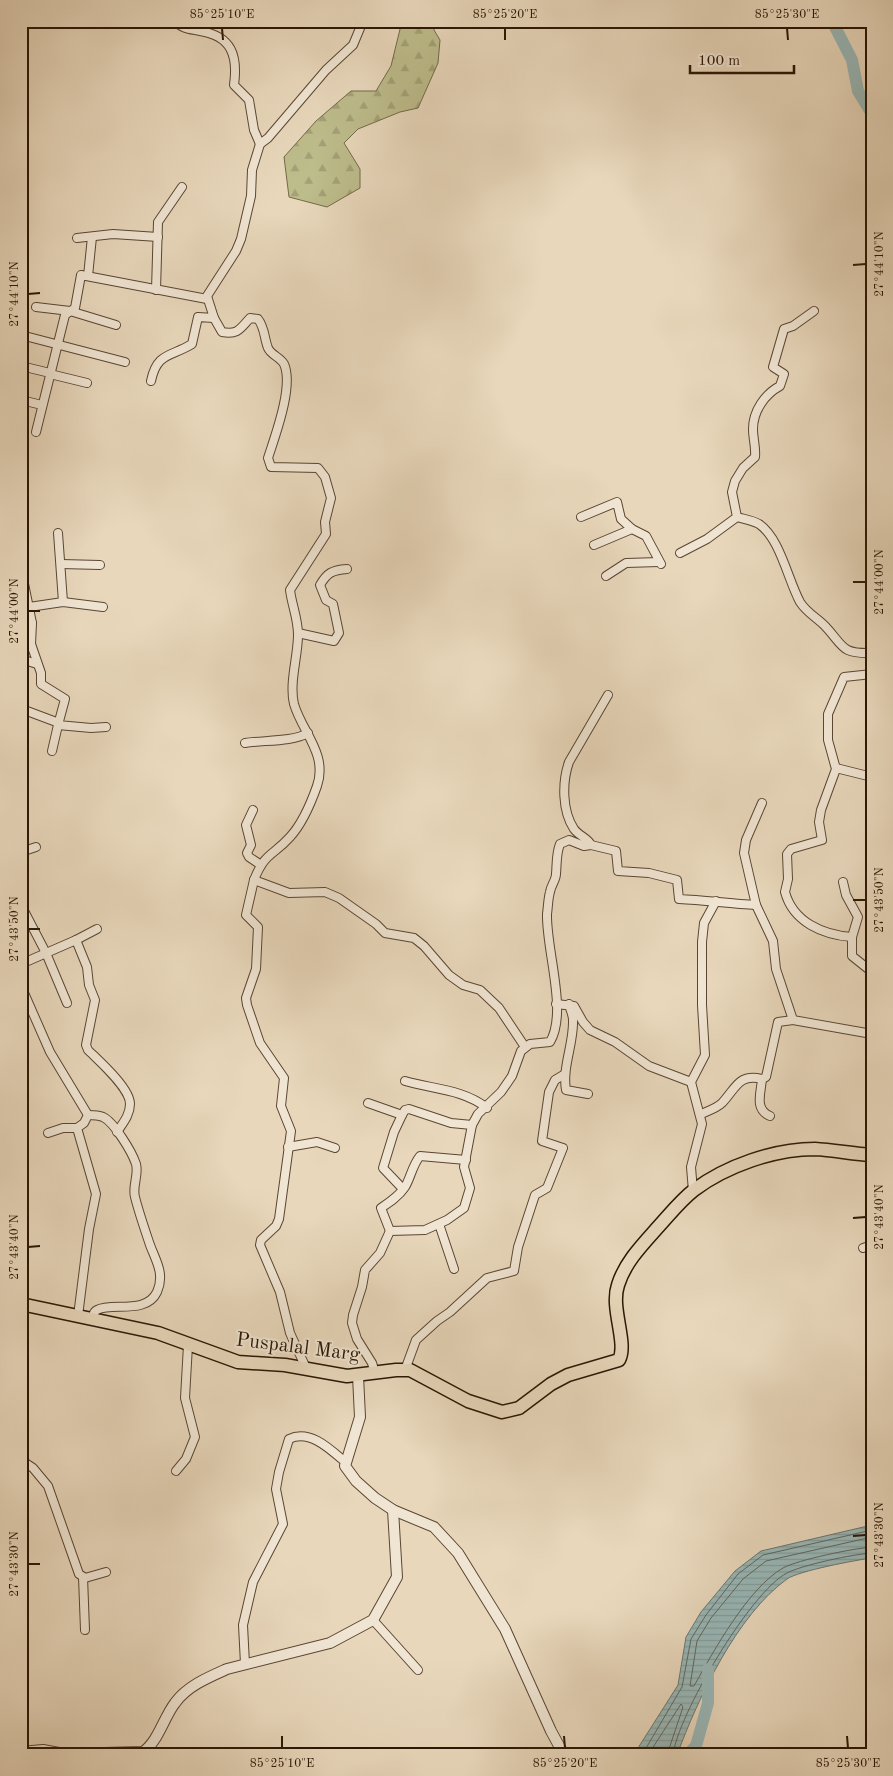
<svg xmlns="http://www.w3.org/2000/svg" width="893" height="1776" font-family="'Old Standard TT',serif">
<defs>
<pattern id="forest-firs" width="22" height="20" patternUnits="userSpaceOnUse" patternTransform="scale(1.25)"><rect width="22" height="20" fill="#bdbc8b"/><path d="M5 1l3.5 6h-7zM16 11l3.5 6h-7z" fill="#a3a176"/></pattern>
<pattern id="water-rules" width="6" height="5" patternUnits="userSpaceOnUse" patternTransform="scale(1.25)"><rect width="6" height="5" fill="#99b8b8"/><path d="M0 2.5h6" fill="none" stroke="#849d9d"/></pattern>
</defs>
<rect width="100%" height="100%" fill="#e8d7bb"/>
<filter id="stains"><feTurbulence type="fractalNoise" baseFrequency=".004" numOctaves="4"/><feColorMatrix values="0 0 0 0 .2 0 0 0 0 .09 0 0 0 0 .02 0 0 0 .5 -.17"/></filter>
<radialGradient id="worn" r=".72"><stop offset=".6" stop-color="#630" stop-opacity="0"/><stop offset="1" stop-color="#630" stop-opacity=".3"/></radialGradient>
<path fill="url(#forest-firs)" stroke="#746948" d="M402,21H435L434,30L440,40L438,63L418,108L400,112L358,129L344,143L360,169V188L327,207L289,197L284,157L316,121L351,91H376L391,66Z"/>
<path fill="url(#water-rules)" stroke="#6d7770" d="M872,1525V1558C856,1560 798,1571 787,1579C737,1615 698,1698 677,1755H636L638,1748L678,1685L686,1637L701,1612L735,1571L761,1551Z"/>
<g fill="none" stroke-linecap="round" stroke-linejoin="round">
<g stroke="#62675e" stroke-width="1">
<path d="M872,1537L766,1561L743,1579L711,1618L697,1641L690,1686H694C713,1652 748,1588 783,1568C797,1560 855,1548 872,1547"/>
<path d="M642,1755L682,1687L691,1639L706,1615L738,1574L763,1555L872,1530"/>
<path d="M648,1755L681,1704L683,1707L667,1755"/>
<path d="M673,1755C677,1716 751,1591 787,1573C802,1565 854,1554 872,1553"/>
</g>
<g stroke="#99b8b8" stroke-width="12">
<path d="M832,21L852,60L858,91L872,114"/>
<path d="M687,1755L696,1746L708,1703V1669"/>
</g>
<defs>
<g id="minor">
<path d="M175,21C182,29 190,29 200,31C232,36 238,56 234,85L249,100L254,130L260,144L268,138L326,70L353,45L363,21"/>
<path d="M77,238L113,234L158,237"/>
<path d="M88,276L92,237"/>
<path d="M156,290L158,222L182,187"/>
<path d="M36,307L70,311L116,325"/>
<path d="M214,318L222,332C238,335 240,329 250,318L258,319C265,328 264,338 268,348C271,355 280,357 284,364C294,386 275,436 268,458L271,467L318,468L325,477L331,498L325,522L326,534L290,590C292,606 298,618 298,635C298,656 289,683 294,704C302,732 328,754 317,786C311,803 302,824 290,837C273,856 265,852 254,880L289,893L325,892L339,898L376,924L385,933L414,938L424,946L449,975L463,985L480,990L499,1008L525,1047"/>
<path d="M21,335L125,362"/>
<path d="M21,366L50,373"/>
<path d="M50,374L87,383"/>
<path d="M151,381C157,352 171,357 192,344L198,317L214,318L207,296L236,251L241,239L251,196L252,170L260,144"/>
<path d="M21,400L42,405"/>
<path d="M36,432L65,315L75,308L81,275L207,299"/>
<path d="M581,517L617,502L621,519L632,529L646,536L661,564"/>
<path d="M737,517C744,519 752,520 759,524C780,538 788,580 800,602C806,612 817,618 825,626C844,646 840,654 872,653"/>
<path d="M58,533L63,602"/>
<path d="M594,545L632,529"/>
<path d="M680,553L707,539L737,517L732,492L735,481L743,468L755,457C756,447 753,439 753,429C753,411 765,394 780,386L784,374L773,367L784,329L793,326L814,311"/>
<path d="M61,564L100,565"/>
<path d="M21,569L32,623L31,644L41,673V684L65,699L58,725L91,728L106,727"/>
<path d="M606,576L626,563L659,562"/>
<path d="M29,607L63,602L103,607"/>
<path d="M21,624L32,623"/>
<path d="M298,633L334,641L339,633L333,604L326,600L320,585C327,573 332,570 347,569"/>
<path d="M21,659L37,664"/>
<path d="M27,711L59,723"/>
<path d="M245,743C264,740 292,742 308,733"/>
<path d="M52,751L58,725"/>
<path d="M836,768L872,777"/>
<path d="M762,803L746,840L744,853L756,905L773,941L776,969L793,1020L872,1034"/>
<path d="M253,810L246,825L251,845L247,853L249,857L261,865"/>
<path d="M591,845L616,851L618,871L649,873L677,880L679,899C706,900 730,904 756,905"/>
<path d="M21,852L36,847"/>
<path d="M254,880L246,915L258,927L256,969L246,998L247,1005L260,1043L284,1078L281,1106L291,1131L279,1219L276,1226L261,1240L260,1245L280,1292L290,1333L306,1368"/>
<path d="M843,882L846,895L858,917L852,937V956L872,972"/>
<path d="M21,905L46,953L67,1003"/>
<path d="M852,937C823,935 793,922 785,892L788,879L787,854L791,849L822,840L819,822L821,810L836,769L828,740V714L844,677L872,674"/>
<path d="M76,940L97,929"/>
<path d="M21,964L76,940L87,967L89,985L95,1000L86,1045L88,1050C99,1061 130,1088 130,1104C130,1115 123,1123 117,1132"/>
<path d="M21,986L50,1052L88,1115L84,1123L77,1128L96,1194L89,1229L78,1316"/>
<path d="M556,1004L574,1006L583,1022L590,1030L615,1042L649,1066L691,1082"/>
<path d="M569,1004C570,1010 573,1014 573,1020C574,1043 562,1067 566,1090L588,1094"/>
<path d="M762,1079L766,1077L778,1022L793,1020"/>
<path d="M405,1081C432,1089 463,1089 487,1108"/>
<path d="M368,1103L402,1115L405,1110L409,1109L451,1123L472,1125"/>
<path d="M701,1114C708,1111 717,1108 722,1103C736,1088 739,1073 762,1079C761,1093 754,1109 770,1116"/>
<path d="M88,1115C92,1115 98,1115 103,1117C114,1122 132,1152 136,1164C139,1175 132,1186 135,1197C139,1213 145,1230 150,1245C156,1261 165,1274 157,1292C146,1315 112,1302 97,1310C93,1312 93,1316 93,1320"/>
<path d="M402,1115L394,1132L383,1168L403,1189"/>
<path d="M48,1133L63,1128H77"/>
<path d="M288,1147L317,1142L335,1148"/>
<path d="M693,1191L691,1167L702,1124L691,1082L705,1055L702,1005V942L704,923L716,901"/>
<path d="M439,1224L454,1269"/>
<path d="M390,1231L381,1208C390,1202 399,1196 405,1187C411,1177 412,1166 420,1156L466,1160"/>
<path d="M863,1248L872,1245"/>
<path d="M21,1296L25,1305L21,1337"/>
<path d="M405,1370L416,1340L437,1321L450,1312L487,1278L514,1271L518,1247L535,1195L547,1188L563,1148L542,1141L549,1092L555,1080L565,1074"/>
<path d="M375,1373L372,1363L357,1339L352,1323L353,1315L362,1287L365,1270L380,1253L390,1231L425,1230L447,1220L464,1208L470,1188L464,1167L472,1125L478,1114L501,1092L512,1076L521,1051L530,1044L550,1042C568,1012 546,950 547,914C548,907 548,899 550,892C551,885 556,880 556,874C557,863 556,854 560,844L569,840L584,846L591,845C588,838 579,836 574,829C562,811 562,782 569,762L608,695"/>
<path d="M21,1402L23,1409L21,1420"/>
<path d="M21,1460L33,1468L48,1486L79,1574L85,1578L106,1572"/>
<path d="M176,1471L186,1459L195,1437L185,1398L188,1345"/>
<path d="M83,1577L85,1630"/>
<path d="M373,1620L418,1670"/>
<path d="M245,1664L243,1625L253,1582L283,1524L276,1489L279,1472L289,1439C310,1429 330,1449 345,1462"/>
</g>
<g id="tertiary">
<path d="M358,1376L360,1417L345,1466L356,1481L375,1498L393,1510L434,1527L458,1553L505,1629L551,1731L564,1755"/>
<path d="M21,1752L43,1750L64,1754L143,1752C158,1742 164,1717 175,1703C187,1686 209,1677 227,1669L330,1643L373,1620L397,1577L393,1510"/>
</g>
<path id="primary" d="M21,1304L158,1333L238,1362L285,1365L347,1376L396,1370H410L468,1401L502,1412L519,1408L551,1384L568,1375L619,1360C628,1343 610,1308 618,1285C625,1262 643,1244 659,1226C670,1214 681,1200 694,1190C726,1166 774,1149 815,1149C834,1150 853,1154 872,1155"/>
</defs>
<use href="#minor" stroke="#5a4632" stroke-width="10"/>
<use href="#tertiary" stroke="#5a4632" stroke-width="12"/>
<use href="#primary" stroke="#2a1604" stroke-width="15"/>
<use href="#minor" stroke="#f0e5d3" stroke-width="8"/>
<use href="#tertiary" stroke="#f0e5d3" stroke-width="10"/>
<use href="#primary" stroke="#e8d7bb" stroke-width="12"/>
</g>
<path fill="none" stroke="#2a1604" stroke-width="2" d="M222,28L223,40M505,28V40M787,28L788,40M853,265L866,264M28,294L40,293M853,582H866M28,611H40M853,900H866M28,929H40M853,1218L866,1217M28,1247L40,1246M853,1536L866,1535M28,1564H40M282,1736V1748M564,1736L565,1748M847,1736L848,1748"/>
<g text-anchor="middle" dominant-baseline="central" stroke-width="4" stroke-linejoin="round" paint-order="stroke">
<g font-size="20" fill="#2a1604" stroke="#f0e5d3">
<text transform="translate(298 1348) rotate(7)">Puspalal Marg</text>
</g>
</g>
<rect width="893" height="1776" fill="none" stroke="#e8d7bb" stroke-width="55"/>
<path d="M690 65v8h104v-8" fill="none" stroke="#2a1604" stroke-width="2.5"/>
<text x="698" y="65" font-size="15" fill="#2a1604" stroke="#f0e5d3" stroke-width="4" paint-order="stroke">100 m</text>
<rect x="28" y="28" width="838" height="1720" fill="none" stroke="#2a1604" stroke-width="2"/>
<g font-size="12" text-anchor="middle" fill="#2a1604">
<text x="222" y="18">85°25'10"E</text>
<text x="505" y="18">85°25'20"E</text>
<text x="787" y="18">85°25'30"E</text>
<text transform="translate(879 264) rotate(-90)" y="4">27°44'10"N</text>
<text transform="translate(14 294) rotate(-90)" y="4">27°44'10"N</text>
<text transform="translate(879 582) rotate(-90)" y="4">27°44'00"N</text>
<text transform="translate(14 611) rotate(-90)" y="4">27°44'00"N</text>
<text transform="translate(879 900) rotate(-90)" y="4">27°43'50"N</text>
<text transform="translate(14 929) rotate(-90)" y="4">27°43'50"N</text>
<text transform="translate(879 1217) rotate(-90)" y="4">27°43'40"N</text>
<text transform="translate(14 1247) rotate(-90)" y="4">27°43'40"N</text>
<text transform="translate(879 1535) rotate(-90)" y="4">27°43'30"N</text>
<text transform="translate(14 1564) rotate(-90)" y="4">27°43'30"N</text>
<text x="282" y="1767">85°25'10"E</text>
<text x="565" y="1767">85°25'20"E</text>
<text x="848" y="1767">85°25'30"E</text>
</g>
<rect width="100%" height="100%" filter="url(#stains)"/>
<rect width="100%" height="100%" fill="url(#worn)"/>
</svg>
